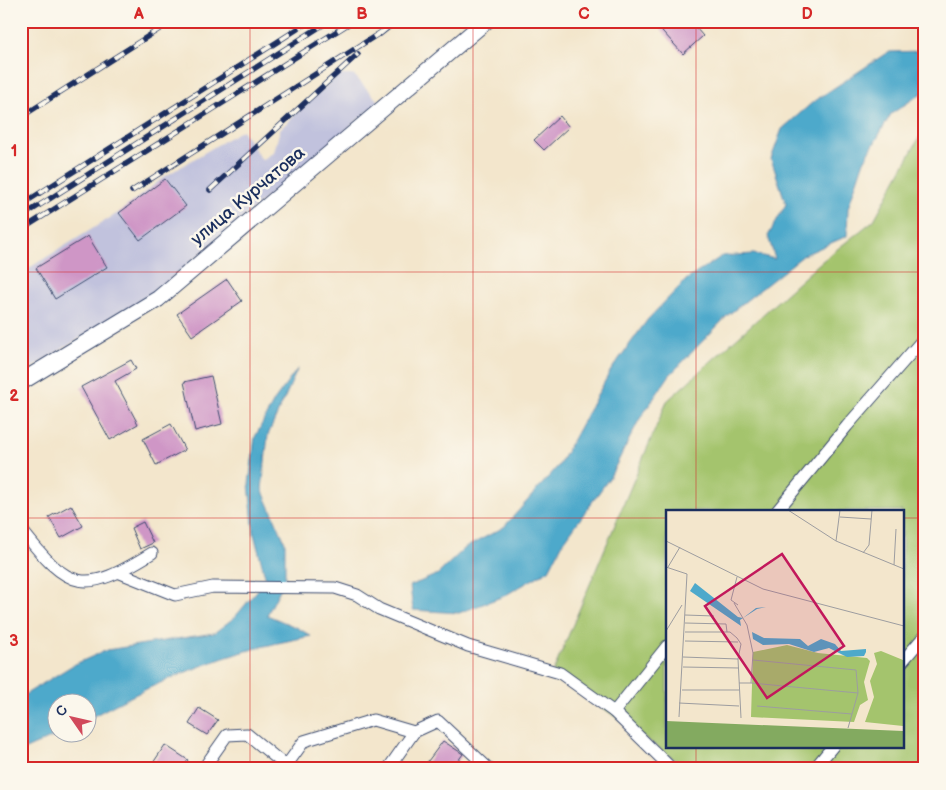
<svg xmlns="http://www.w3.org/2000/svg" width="946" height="790" font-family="'Balsamiq Sans',sans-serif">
<rect width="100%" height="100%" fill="#fbf7ec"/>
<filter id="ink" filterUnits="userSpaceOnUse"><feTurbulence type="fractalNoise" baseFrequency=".02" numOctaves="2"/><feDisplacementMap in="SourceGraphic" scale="10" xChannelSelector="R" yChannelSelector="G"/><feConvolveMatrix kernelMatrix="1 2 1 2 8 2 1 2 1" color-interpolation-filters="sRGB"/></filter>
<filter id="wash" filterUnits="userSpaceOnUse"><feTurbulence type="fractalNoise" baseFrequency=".0096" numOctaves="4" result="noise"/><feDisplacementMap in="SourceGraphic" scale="20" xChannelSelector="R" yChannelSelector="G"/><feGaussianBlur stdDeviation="1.12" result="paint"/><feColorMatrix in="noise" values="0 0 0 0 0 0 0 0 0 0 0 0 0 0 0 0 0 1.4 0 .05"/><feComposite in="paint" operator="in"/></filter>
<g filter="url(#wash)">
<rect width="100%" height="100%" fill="#f3e6cc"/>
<path fill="#c1c2dd" d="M338,75H354L379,102L154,293L21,374V273L118,213L164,177L242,130L262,160L274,152L280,129Z"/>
<path fill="#a4c46d" stroke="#607a66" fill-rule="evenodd" d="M925,127V769H688L553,672L667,401L821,262L874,220ZM667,511H902V746H667Z"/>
<g fill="#4da9cb" stroke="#346c94">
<path d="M925,51V91L891,114L863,163L848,208L847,236L804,255L728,315L669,376L639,420L610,477L563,543L549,570L504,596L459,613L413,610L410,586L438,574L465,548L504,527L559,465L611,370L648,319L686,280L722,256L754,254L775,259L768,236L786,204L771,159L782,129L813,102L888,52Z"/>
<path d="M298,368L268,435L262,489L285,542V580L267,615L298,628L311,636C288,641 265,645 243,652C189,668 137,692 88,719V702H58V732L62,733L21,751V697L73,665L107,650L214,633L235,617L266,580L254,534L249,484L255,437L274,401Z"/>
</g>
<g id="blocks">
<g fill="#cf96c6">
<path d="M653,21H690L703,36L683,54Z"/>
<path d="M560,116L569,127L544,150L534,140Z"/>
<path d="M165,179L186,206L140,240L119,213Z"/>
<path d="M88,236L107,267L55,299L36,268Z"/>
<path d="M227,279L242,301L192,336L177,314Z"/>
<path d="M131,360L136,369L115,381L138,424L110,440L81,387Z"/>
<path d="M211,376L222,424L195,431L184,382Z"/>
<path d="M171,424L185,450L156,465L143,439Z"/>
<path d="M71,505L83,526L61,538L49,517Z"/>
<path d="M143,522L153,543L140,549L131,528Z"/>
<path d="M199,708L218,720L207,735L189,724Z"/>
<path d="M443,741L463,754L452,769H422Z"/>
<path d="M165,745L188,760L182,769H149Z"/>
</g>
</g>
</g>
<g filter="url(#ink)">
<use href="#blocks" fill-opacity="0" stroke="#3b4a6e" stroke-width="1"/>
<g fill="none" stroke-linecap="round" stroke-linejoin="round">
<defs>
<g id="street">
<path d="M777,511L847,426L925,337"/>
<path d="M21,529C70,592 84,595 152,553"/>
<path d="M120,573L175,595L213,587L335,588L357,595L379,609L468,646L560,673L614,712L672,769"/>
<path d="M902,662L925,635"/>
<path d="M614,712L667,646"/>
<path d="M203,769L227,735L247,734L286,766"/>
<path d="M284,769L304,741L373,720L414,732"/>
<path d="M388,769L414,732L438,721L489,769"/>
<path d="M814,769L833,746"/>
</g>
<path id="secondary" d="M21,382L158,299L486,21"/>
</defs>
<use href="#street" stroke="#3b4a6e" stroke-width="13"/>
<use href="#secondary" stroke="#3b4a6e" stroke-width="18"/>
<use href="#street" stroke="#fff" stroke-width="11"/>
<use href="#secondary" stroke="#fff" stroke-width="16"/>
<defs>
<g id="rail">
<path d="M380,34L396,21"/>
<path d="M21,117L172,21"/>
<path d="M210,190L358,54"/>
<path d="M132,191L386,29"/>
<path d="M21,205L310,21"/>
<path d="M21,217L329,21"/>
<path d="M21,230L353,21"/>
</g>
</defs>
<use href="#rail" stroke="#1b2f5e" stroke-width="5.5"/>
<use href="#rail" stroke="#fbf7ec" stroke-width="4" stroke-dasharray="11" stroke-linecap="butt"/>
</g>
</g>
<path fill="none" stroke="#d62828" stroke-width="1" stroke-opacity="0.55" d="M250,21V769M473,21V769M696,21V511M21,272H925M21,518H667M902,518H925M696,746V769"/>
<g text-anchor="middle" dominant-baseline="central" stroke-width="5" stroke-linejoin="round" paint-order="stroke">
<g font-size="18" fill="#1b2f5e" stroke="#fbf7ec">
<text transform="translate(248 196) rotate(-40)">улица Курчатова</text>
</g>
</g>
<g transform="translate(666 510)">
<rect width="238" height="238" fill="#f3e6cc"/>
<path d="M121,135L152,143L201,148L204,151L198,172L202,190L194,195L188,212L85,207L87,142ZM215,141L237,150V216L199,212L208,187L204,171L211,154L208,143Z" fill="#a4c46d"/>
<path d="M0,211L237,221V237H0Z" fill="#83aa60"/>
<path d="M29,73L72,107L77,108L90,98L100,97L91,99L74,110L75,116L24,81ZM86,122L98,128L134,129L142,136L155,129L169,134L175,141L200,139V142L198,146L181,147L163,138L148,142L123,134L97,135L87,129Z" fill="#4da9cb"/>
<path fill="none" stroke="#9d9da0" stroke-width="1" d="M122,0L170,31L238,59M174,7L205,9M0,31L97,79L238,116M170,31L174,0M197,43L203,35L206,0M228,55L230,19M0,57L21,64L13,207M2,57L14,37M71,67L65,90L72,95M68,93L81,115L87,143L85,173H73M19,105L48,106M19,113L60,114L61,122M0,121L16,95M19,122H64L71,128L75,134L72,149L75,208M19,131L72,132M17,147L72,149M87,150L190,160L192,183L182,218M17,157L73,158M85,173L192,183M16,180H73M13,193L73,196M91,196L186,204"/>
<path fill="#c2185b" fill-opacity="0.15" stroke="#c2185b" stroke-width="2.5" d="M116,44L178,136L101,188L39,96Z"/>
<rect width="238" height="238" fill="none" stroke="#1b2f5e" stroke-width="2.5"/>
</g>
<rect width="946" height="790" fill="none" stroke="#fbf7ec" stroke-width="55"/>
<g transform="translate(72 718) rotate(304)"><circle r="24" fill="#fbf7ec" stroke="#a1a7b3"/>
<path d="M0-4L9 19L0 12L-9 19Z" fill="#d1495b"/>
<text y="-8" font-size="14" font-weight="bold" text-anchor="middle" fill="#1b2f5e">С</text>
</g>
<rect x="28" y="28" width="890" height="734" fill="none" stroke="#d62828" stroke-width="2"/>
<g font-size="16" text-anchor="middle" font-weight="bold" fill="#d62828">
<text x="139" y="19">A</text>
<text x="362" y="19">B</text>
<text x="584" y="19">C</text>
<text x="807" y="19">D</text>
<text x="14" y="156">1</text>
<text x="14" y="401">2</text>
<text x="14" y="646">3</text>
</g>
</svg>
